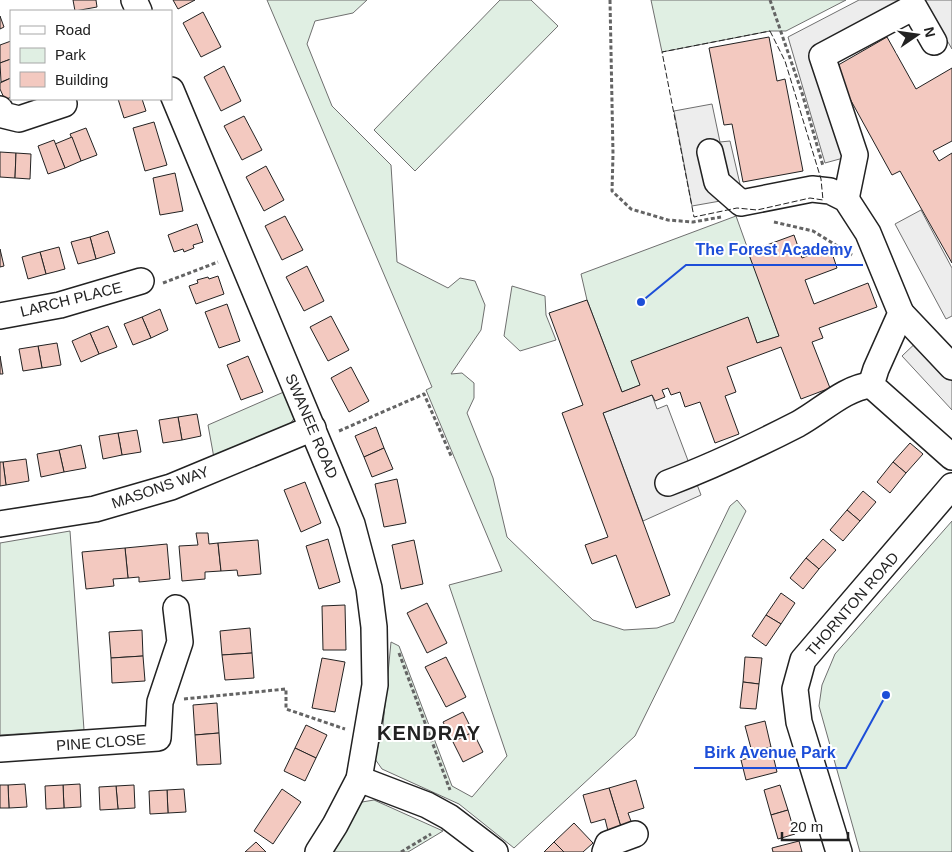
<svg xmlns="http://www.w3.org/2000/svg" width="952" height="852" font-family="Arial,sans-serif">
<rect width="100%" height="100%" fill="#fff"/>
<g fill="#e0efe3" stroke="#6f6f6f">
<path d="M267,0H367L353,13L315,21L307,44L332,106L391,165L397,262L448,288L460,278L475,281L485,305L481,330L451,374L462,373L474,383V398L467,413L493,478L507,537L593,620L624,630L657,628L674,622L730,506L737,500L746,511L635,736L514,848L459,804L382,769L375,759L383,725L391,642L399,646L452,786L472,797L507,756L449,585L502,571L426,390L432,387Z"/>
<path d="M500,0H531L558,26L415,171L374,130Z"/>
<path d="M651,0H846L786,31H770L662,52Z"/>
<path d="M736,216L779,336L757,343L748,318L640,385L622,392L587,300L581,274Z"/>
<path d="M512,286L545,296L546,315L556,340L520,351L504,336Z"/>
<path d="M286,391L296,416L286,429L214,458L208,425Z"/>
<path d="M952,521V852H860L819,706L822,685L835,654Z"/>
<path d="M70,531L84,730L0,735V543Z"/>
<path d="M374,800L443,831L408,852H334L362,802Z"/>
</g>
<g fill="#ededed" stroke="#6f6f6f">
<path d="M859,0H952V49L924,1L822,56L847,157L825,163L788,37Z"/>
<path d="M712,104L720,142L730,141L743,197L692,206L674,111Z"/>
<path d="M921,210L952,268V316L946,319L895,224Z"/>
<path d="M923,336L952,367V410L902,356Z"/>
<path d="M652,395L657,409L667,405L701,495L643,521L603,413Z"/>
</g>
<g fill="#f3c9c0" stroke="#222">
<path d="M73,0H96L97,7L75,11Z"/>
<path d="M173,0H195L178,9Z"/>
<path d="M203,12L221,47L201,57L183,23Z"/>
<path d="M0,16L4,27L0,29Z"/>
<path d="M769,37L777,81L785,79L803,171L743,182L732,124L724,125L709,48Z"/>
<path d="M887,37L916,89L952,68V141L933,151L939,161L952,153V263L900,171L892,175L833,68Z"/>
<path d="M11,41V59L0,63V45Z"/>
<path d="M11,59V78L1,82L0,63Z"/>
<path d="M224,66L241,101L221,111L204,77Z"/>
<path d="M11,78V97L5,100L0,89V83Z"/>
<path d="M118,99H142L146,111L124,118Z"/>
<path d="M244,116L262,150L242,160L224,126Z"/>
<path d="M154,122L167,165L145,171L133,128Z"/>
<path d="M86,128L97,155L81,161L70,134Z"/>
<path d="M72,137L81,161L65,168L55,144Z"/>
<path d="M54,140L65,168L48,174L38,146Z"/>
<path d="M0,152L16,153L15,178L0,177Z"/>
<path d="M16,153L31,154L30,179L15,178Z"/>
<path d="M266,166L284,200L264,211L246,177Z"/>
<path d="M175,173L183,211L160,215L153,178Z"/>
<path d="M285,216L303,250L282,260L265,226Z"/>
<path d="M197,224L203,242L193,245L194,248L184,252L183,249L174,252L168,235Z"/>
<path d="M108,231L115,253L96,259L90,237Z"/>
<path d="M794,235L802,258L830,247L837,268L805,280L814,304L868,283L877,307L819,328L823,338L812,342L830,388L801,399L781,347L727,367L736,392L725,396L739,434L715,443L700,402L685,407L680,392L671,395L668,388L662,390L665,397L655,401L652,395L603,413L670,595L636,608L616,555L592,564L585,545L608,537L562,413L583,405L549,313L587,300L622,392L640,385L631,361L748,317L757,343L779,336L748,252Z"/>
<path d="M90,237L96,259L78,264L71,242Z"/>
<path d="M59,247L65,269L46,274L40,252Z"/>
<path d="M0,249L4,266L0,267Z"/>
<path d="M40,252L46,274L28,279L22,257Z"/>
<path d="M307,266L324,301L304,311L286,277Z"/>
<path d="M218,276L224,294L196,304L189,286L198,283L197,280L208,277L209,279Z"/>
<path d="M227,304L240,341L219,348L205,312Z"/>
<path d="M160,309L168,330L151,338L142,317Z"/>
<path d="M331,316L349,350L328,361L310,327Z"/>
<path d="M142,317L151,338L133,345L124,324Z"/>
<path d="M108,326L117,347L99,354L90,333Z"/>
<path d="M90,333L99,354L81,362L72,341Z"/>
<path d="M57,343L61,365L42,368L38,346Z"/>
<path d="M38,346L42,368L23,371L19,349Z"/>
<path d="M0,356L3,374H0Z"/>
<path d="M248,356L263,392L241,400L227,365Z"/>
<path d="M351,367L369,401L349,412L331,378Z"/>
<path d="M197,414L201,436L182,440L178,417Z"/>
<path d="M178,417L182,440L163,443L159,420Z"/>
<path d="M376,427L384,448L364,457L355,436Z"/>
<path d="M137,430L141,452L122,455L118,433Z"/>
<path d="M118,433L122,455L103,459L99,436Z"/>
<path d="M910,443L923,454L906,473L893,462Z"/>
<path d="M81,445L86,468L64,472L59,450Z"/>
<path d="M384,448L393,469L372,477L364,457Z"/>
<path d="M59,450L64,472L41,477L37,454Z"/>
<path d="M26,459L29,481L6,485L3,462Z"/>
<path d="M0,462H3L6,485L0,486Z"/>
<path d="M893,462L906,473L890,493L877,482Z"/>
<path d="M397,479L406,523L384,527L375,484Z"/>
<path d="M305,482L321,523L301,532L284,490Z"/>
<path d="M863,491L876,502L860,521L847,510Z"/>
<path d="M847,510L860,521L843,541L830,530Z"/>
<path d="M196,533H208L209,544L218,543L221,571L205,572V579L182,581L179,546L198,545Z"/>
<path d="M328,539L340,582L319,589L306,546Z"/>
<path d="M823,539L836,550L819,569L806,558Z"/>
<path d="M258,540L261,574L238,576L237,570L221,571L218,543Z"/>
<path d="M414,540L423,584L401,589L392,545Z"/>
<path d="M167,544L170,579L139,582V577L128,578L125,548Z"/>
<path d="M125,548L128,578L113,579L114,586L86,589L82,552Z"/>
<path d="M806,558L819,569L803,589L790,578Z"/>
<path d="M781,593L795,603L781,624L766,615Z"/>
<path d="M427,603L447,643L427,653L407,613Z"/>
<path d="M345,605L346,650H323L322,606Z"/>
<path d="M766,615L781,624L766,646L752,636Z"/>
<path d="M250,628L252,653L222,655L220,631Z"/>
<path d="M142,630L143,656L111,658L109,632Z"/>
<path d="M252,653L254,678L225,680L222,655Z"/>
<path d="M143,656L145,681L112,683L111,658Z"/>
<path d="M446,657L466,697L446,707L425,667Z"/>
<path d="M745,657L762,658L759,684L743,682Z"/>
<path d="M322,658L345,662L335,712L312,708Z"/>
<path d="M743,682L759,684L756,709L740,708Z"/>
<path d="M217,703L219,733L195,735L193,705Z"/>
<path d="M463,712L473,732L453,742L443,722Z"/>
<path d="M765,721L771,747L752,752L745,726Z"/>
<path d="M306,725L327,735L316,758L295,748Z"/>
<path d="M473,732L483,752L463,762L453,742Z"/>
<path d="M219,733L221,764L197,765L195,735Z"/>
<path d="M771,747L777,772L746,780L741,760L753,757L752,752Z"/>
<path d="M295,748L316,758L305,781L284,771Z"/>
<path d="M636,780L644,808L628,813L632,824L621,827L609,788Z"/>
<path d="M25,784L27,807L9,808L8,785Z"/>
<path d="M80,784L81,807L64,808L63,785Z"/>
<path d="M0,785H8L9,808H0Z"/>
<path d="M63,785L64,808L46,809L45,786Z"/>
<path d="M134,785L135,808L118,809L116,786Z"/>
<path d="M780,785L788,810L771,815L764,790Z"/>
<path d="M116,786L118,809L100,810L99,787Z"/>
<path d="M609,788L621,827L608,831L605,819L591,823L583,795Z"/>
<path d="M184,789L186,812L168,813L167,790Z"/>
<path d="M282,789L301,802L273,844L254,831Z"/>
<path d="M167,790L168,813L150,814L149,791Z"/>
<path d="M788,810L795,834L778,839L771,815Z"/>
<path d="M574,823L593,843L583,852H564L554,842Z"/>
<path d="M799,841L802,852H773L772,848Z"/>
<path d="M256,842L266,852H245Z"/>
<path d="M554,842L564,852H544Z"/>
</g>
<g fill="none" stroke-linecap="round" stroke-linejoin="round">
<defs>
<g id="minor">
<path d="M134,0L139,11"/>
<path d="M171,90L338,490L352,524L369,588L374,627L375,685L359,779L335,825L318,852"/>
<path d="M0,109L3,115L19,119L64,104"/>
<path d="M710,152L717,182L741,203L812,189L830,191L846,199L868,233L901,313L876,369L871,385L952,457"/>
<path d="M846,199L855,155L822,56L914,7L934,42"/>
<path d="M901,313L952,367"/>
<path d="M0,316L60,305L141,281"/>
<path d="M668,483C713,466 755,446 798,424C822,411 844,388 871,385"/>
<path d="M0,524L95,509L171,487L313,428"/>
<path d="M0,749L158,738L160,702L180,642L176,608"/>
<path d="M359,779L427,805L449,817L495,852"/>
<path d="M605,852L608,844L635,834"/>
<path d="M839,852L799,722L795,689L803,660L952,486"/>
</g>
</defs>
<use href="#minor" stroke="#222" stroke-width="28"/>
<g stroke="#646464" stroke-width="3" stroke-dasharray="4 2.5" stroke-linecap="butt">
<path d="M610,0L613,154L612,191L631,209L668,220L693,222L721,217"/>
<path d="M770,0L802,93L823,166"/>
<path d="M774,222L813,231L852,255"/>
<path d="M163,283L218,262"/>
<path d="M339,431L424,394L452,458"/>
<path d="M399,653L450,790"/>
<path d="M184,699L286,689V709L345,729"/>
<path d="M401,852L431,834"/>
</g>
<use href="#minor" stroke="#fff" stroke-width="25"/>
<path stroke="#222" stroke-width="1" stroke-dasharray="6 2.5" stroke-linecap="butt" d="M770,31L785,61L821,179L823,200L810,198L757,210L737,208L694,217L662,52Z"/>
</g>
<g text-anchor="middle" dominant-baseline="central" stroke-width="4" stroke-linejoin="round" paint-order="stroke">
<g font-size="15" fill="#222" stroke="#fff">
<text transform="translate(71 299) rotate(-14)">LARCH PLACE</text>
<text transform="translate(312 426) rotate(67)">SWANEE ROAD</text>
<text transform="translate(160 487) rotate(-19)">MASONS WAY</text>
<text transform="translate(852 604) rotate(-49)">THORNTON ROAD</text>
<text transform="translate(101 742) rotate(-4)">PINE CLOSE</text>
</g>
<g font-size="20" font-weight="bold" letter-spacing="1" fill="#222" stroke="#fff">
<text x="429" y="733">KENDRAY</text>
</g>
</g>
<path fill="none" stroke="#1d4ed8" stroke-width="2" d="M641 302L686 265H863M886 695L846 768H694"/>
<g fill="#1d4ed8" stroke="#fff" stroke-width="2">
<circle cx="641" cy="302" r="5"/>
<circle cx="886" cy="695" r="5"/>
</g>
<g font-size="16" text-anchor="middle" font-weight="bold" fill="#1d4ed8" stroke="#fff" stroke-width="4" stroke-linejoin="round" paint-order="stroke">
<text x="774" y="255">The Forest Academy</text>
<text x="770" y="758">Birk Avenue Park</text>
</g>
<rect x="10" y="10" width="162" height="90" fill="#ffffff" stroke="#a7a7a7"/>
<rect x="20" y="26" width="25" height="8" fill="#ffffff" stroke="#a7a7a7"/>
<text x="55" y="35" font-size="15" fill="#222222">Road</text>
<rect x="20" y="48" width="25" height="15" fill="#e0efe3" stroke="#a7a7a7"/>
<text x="55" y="60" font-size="15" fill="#222222">Park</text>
<rect x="20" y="72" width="25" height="15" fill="#f3c9c0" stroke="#a7a7a7"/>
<text x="55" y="85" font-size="15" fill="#222222">Building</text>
<g transform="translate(917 35) rotate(77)" stroke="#ffffff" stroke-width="4" paint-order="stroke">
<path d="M0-4L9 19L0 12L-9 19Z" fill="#222222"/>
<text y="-8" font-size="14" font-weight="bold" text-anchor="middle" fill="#222222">N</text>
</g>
<path d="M782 832v8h66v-8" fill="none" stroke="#222222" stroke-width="2.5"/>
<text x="790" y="832" font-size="15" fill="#222222" stroke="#ffffff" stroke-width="4" paint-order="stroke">20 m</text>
</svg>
